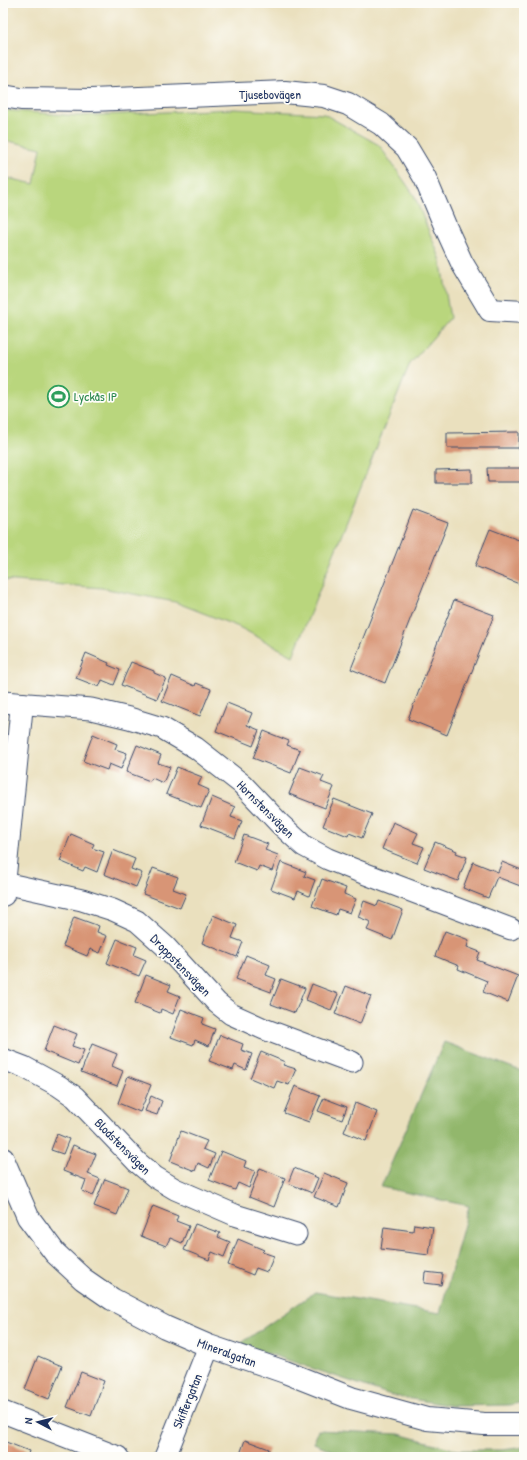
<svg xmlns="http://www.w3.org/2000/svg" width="527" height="1460" font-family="'Patrick Hand',sans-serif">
<rect width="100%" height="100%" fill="#fdfcf7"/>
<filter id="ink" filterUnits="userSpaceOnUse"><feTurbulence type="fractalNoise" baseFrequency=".025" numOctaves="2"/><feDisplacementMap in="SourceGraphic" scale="8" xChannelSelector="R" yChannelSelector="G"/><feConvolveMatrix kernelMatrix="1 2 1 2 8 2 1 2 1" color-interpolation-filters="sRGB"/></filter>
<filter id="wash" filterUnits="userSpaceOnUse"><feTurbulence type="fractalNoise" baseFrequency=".012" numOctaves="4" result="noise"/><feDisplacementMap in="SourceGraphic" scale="16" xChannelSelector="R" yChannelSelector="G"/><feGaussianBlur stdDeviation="0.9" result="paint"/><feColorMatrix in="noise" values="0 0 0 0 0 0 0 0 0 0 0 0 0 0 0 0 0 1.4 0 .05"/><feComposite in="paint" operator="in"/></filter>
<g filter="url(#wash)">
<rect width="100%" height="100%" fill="#eae0be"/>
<path fill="#b9d67d" stroke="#6a826e" d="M234,109L324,114L379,145L414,195L440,258L450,318L410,364L293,656L239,627L175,602L102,588L3,580V177L34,184L41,148L3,140V110L78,116Z"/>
<g fill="#92b76c" stroke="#567365">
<path d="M444,1042L524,1072V1402L510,1405L453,1406L394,1396L240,1344L315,1292L440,1313L469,1206L381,1187Z"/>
<path d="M318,1430L399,1434L457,1450H503L524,1447V1457H348L314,1443Z"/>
</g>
<g id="blocks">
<g fill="#d89576">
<path d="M519,432V448H447V433Z"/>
<path d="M487,468H524V482H488Z"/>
<path d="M472,469V483H436V470Z"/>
<path d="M413,510L448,523L385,683L351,669Z"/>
<path d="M490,529L524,542V586L475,566Z"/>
<path d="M454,600L494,615L447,735L408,719Z"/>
<path d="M86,653L109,663L108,665L120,670L114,685L102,680L99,687L76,678Z"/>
<path d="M131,662L154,671V673L166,678L157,699L121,685Z"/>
<path d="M172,676L195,686L196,683L211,689L200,716L162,701Z"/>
<path d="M227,703L252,713L247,725L259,730L253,746L216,731Z"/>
<path d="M264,731L289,741L287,745L300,750L291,773L253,758Z"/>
<path d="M93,734L117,744L115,749L127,753L121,769L109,764L107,770L83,761Z"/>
<path d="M137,745L161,755L158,763L170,767L163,783L152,778L150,781L126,772Z"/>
<path d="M177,767L202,777L198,785L209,790L201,808L166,794Z"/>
<path d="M300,767L324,776L321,782L334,787L325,808L289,794Z"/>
<path d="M212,797L235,807L231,817L242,821L235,838L201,825Z"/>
<path d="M334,799L372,814L362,838L349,833L348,836L323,826Z"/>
<path d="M393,822L418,833L413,843L424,847L417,863L382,849Z"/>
<path d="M71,834L94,844L92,848L104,852L97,872L85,867L83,871L60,861Z"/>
<path d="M244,835L268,844L265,850L278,855L272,871L259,866L257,871L234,862Z"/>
<path d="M435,842L457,851L456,853L467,857L458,881L424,868Z"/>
<path d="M113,850L135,859L131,869L142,873L136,887L104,874Z"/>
<path d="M281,862L306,872L304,876L315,880L309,896L298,891L295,898L271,889Z"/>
<path d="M473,862L498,872L502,862L524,871L523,887L497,877L488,898L463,888Z"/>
<path d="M153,868L178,877L173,889L186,894L180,908L143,894Z"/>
<path d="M322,879L346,888L344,894L356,899L350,913L338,909L336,915L312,906Z"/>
<path d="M364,901L377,906L379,901L403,910L392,940L367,930L371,922L358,917Z"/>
<path d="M213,915L237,925L232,938L243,942L237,957L202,943Z"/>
<path d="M74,917L99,926L97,932L107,936L100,953L90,949L87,956L63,946Z"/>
<path d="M445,931L469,940L467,947L480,952L477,960L518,976L508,1002L483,992L487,981L458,969L459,966L435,956Z"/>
<path d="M117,939L137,947L134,955L146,960L139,976L107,963Z"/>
<path d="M246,955L270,965L266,975L276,979L271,992L236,979Z"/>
<path d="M146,975L171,985L168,991L180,996L173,1014L161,1009L160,1013L135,1003Z"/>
<path d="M281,979L305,988L295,1013L271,1004Z"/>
<path d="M312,984L338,994L331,1010L306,1000Z"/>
<path d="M346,986L371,996L360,1024L335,1014Z"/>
<path d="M181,1009L204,1018L202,1024L215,1029L209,1046L195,1040L193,1045L171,1037Z"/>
<path d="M54,1025L77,1034L72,1046L84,1050L78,1065L44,1051Z"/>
<path d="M220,1035L243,1044L241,1050L252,1054L246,1070L235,1065L233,1070L209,1061Z"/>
<path d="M92,1044L117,1054L112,1066L123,1071L117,1086L81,1072Z"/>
<path d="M261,1052L285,1062L283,1065L296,1069L289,1085L277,1081L274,1088L250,1078Z"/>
<path d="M128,1076L151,1085L140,1112L118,1103Z"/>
<path d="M295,1086L320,1096L309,1122L284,1113Z"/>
<path d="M151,1096L162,1101L157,1115L145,1111Z"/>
<path d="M324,1098L347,1107L342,1120L318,1111Z"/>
<path d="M355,1103L377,1112L366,1141L344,1132Z"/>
<path d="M181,1131L207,1141L203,1149L215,1154L209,1168L198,1163L195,1171L170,1161Z"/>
<path d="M57,1134L69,1139L63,1154L51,1150Z"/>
<path d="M73,1145L96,1154L88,1174L100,1179L93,1196L82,1191L86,1180L63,1171Z"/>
<path d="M221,1151L246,1161L244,1167L255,1171L249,1188L238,1183L235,1190L209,1180Z"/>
<path d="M260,1168L285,1178L274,1207L249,1197Z"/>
<path d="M294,1168L318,1178L312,1193L288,1183Z"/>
<path d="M324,1173L348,1183L339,1207L314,1197Z"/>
<path d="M105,1179L128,1188L117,1215L94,1206Z"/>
<path d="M153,1206L178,1216L176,1221L189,1226L182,1243L170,1238L166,1246L141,1236Z"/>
<path d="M195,1224L220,1233L218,1237L230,1242L224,1257L212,1252L209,1260L184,1250Z"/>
<path d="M414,1224L433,1227L429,1255L381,1249L384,1227L413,1231Z"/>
<path d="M238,1239L264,1250L262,1252L274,1256L267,1272L256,1268L253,1275L228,1265Z"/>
<path d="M425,1272L443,1274L441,1285L424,1283Z"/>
<path d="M38,1356L62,1366L49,1399L25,1389Z"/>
<path d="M3,1358L7,1360L3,1370Z"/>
<path d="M81,1372L104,1381L91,1416L67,1407Z"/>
<path d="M245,1440L269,1449L266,1457H239Z"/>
<path d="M6,1442L29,1451L27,1457H3V1449Z"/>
</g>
</g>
</g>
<g filter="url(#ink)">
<use href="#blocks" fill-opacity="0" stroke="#3a4a6c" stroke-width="1"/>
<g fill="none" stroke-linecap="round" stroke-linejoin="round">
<defs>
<g id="minor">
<path d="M3,702L91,709L129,718L162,728L196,748L242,784L280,824L304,846L328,859L358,871L511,929"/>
<path d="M4,883L82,900L113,910L137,921L165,946L217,1003L231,1014L264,1029L352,1062"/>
<path d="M3,1059L24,1067L59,1086L75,1097L137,1162L155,1177L175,1189L235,1215L296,1234"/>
<path d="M3,1412L118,1457"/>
<path d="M165,1457L209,1346"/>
</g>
<g id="tertiary">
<path d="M3,96L21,99L91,100L285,92L324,96L348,104L381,124L407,148L425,178L446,228L462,263L490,310L524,312"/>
<path d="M3,895L22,704"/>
<path d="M3,1159L28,1217L55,1253L83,1279L112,1299L165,1327L209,1346L285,1372L351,1398L427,1419L484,1424H524"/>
</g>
</defs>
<use href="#minor" stroke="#3a4a6c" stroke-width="23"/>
<use href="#tertiary" stroke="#3a4a6c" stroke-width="24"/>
<use href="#minor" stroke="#fff" stroke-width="21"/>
<use href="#tertiary" stroke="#fff" stroke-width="22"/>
</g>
</g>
<defs>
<symbol id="stadium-ring" viewBox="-11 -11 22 22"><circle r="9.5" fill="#fdfcf7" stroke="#2e9e5b" stroke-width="1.5"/><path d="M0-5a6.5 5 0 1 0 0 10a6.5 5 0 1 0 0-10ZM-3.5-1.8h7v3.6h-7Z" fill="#2e9e5b"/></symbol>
</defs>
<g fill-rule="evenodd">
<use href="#stadium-ring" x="46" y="384" width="25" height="25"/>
</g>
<g text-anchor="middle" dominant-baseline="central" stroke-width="3.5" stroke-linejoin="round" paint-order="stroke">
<g font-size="13" fill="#1b2f5e" stroke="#fdfcf7">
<text x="270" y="94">Tjusebovägen</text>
<text transform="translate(266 809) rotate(45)">Hornstensvägen</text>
<text transform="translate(181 965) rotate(46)">Droppstensvägen</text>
<text transform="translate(123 1146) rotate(45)">Blodstensvägen</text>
<text transform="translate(227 1352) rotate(20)">Mineralgatan</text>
<text transform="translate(187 1401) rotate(-68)">Skiffergatan</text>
</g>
<g font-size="13" fill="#27864d" stroke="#fdfcf7" text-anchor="start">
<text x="74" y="396">Lyckås IP</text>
</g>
</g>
<rect width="527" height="1460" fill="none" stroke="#fdfcf7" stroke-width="16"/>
<g transform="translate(38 1422) rotate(277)" stroke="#fdfcf7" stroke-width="3" paint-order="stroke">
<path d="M0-3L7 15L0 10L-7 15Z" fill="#1b2f5e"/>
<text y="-6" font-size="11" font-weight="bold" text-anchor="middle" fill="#1b2f5e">N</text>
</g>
</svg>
